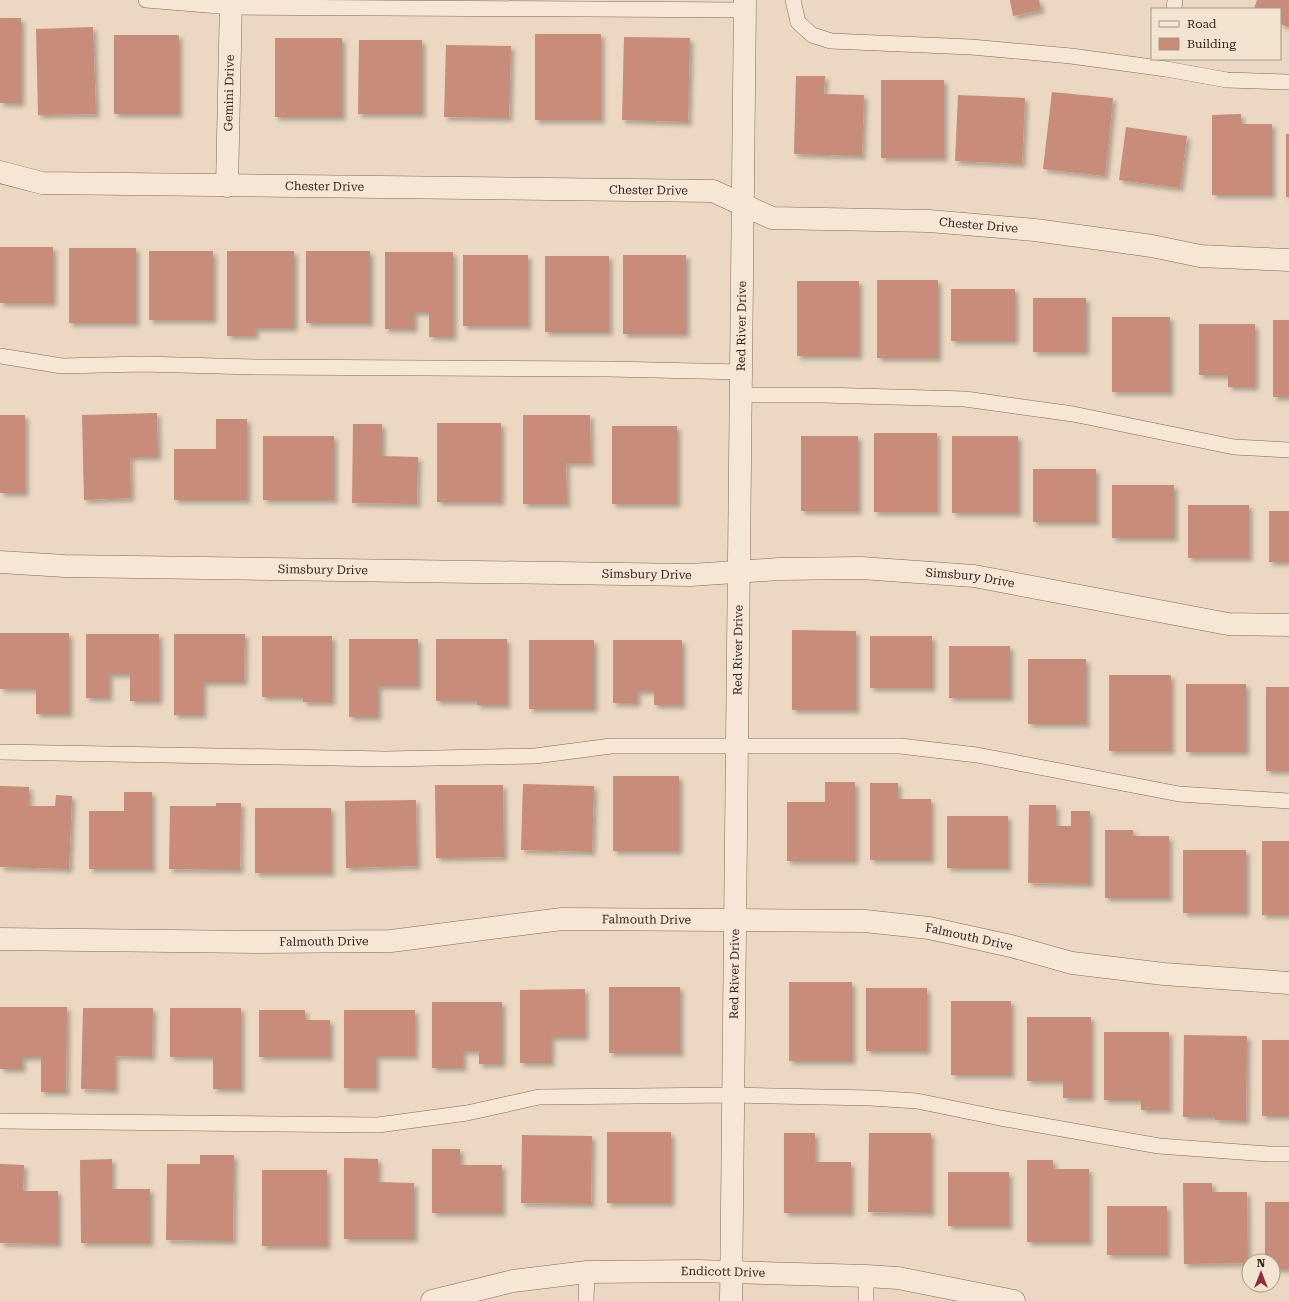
<svg xmlns="http://www.w3.org/2000/svg" width="1289" height="1301" font-family="'Roboto Serif',serif">
<defs>
<filter id="shadow"><feDropShadow dx="3.5" dy="3.5" stdDeviation="2" flood-color="#0004"/></filter>
</defs>
<rect width="100%" height="100%" fill="#ebd7c2"/>
<g fill="#c78c7a" filter="url(#shadow)">
<path d="M1010,0H1039L1041,10L1013,16Z"/>
<path d="M1257,0H1289V27L1280,24V9H1254Z"/>
<rect x="0" y="18" width="21" height="85"/>
<path d="M93,27L96,114L38,115L36,29Z"/>
<rect x="535" y="34" width="66" height="86"/>
<rect x="114" y="35" width="65" height="79"/>
<path d="M624,37L690,38L688,122L622,120Z"/>
<rect x="275" y="38" width="67" height="79"/>
<path d="M359,40H422V114H358Z"/>
<path d="M446,45L511,46L509,118L444,117Z"/>
<path d="M796,76H825L824,94L864,95L862,156L794,154Z"/>
<rect x="881" y="80" width="63" height="78"/>
<path d="M1052,92L1113,98L1105,176L1043,169Z"/>
<path d="M958,95L1025,98L1022,164L955,161Z"/>
<path d="M1241,114V124H1272V195H1212V115Z"/>
<path d="M1126,127L1187,136L1180,188L1119,180Z"/>
<rect x="1286" y="134" width="3" height="63"/>
<rect x="0" y="247" width="53" height="56"/>
<rect x="69" y="248" width="67" height="75"/>
<rect x="149" y="251" width="64" height="69"/>
<path d="M227,251H294V328H255V336H227Z"/>
<rect x="306" y="251" width="64" height="72"/>
<path d="M385,252H453V337H429V312H414V329H385Z"/>
<rect x="463" y="255" width="65" height="71"/>
<rect x="623" y="255" width="63" height="79"/>
<rect x="545" y="256" width="64" height="76"/>
<rect x="877" y="280" width="61" height="78"/>
<rect x="797" y="281" width="62" height="75"/>
<rect x="951" y="289" width="64" height="52"/>
<rect x="1033" y="298" width="53" height="54"/>
<rect x="1112" y="317" width="58" height="75"/>
<rect x="1273" y="320" width="16" height="77"/>
<path d="M1199,324H1255V387H1228V375H1199Z"/>
<path d="M157,413L158,457H130L131,498L84,500L82,415Z"/>
<rect x="0" y="415" width="25" height="78"/>
<path d="M523,415H590L591,463H566L567,504H523Z"/>
<path d="M216,419H247V500H174V449H216Z"/>
<rect x="437" y="423" width="64" height="79"/>
<path d="M353,424H382V456L418,457L417,504L352,503Z"/>
<rect x="612" y="426" width="65" height="78"/>
<rect x="874" y="433" width="63" height="79"/>
<rect x="263" y="436" width="71" height="64"/>
<rect x="801" y="436" width="57" height="75"/>
<rect x="952" y="436" width="66" height="77"/>
<rect x="1033" y="469" width="63" height="53"/>
<rect x="1112" y="485" width="62" height="53"/>
<rect x="1188" y="505" width="61" height="53"/>
<rect x="1269" y="511" width="20" height="51"/>
<path d="M792,630L856,631V710H792Z"/>
<path d="M0,633H69V714H36V689H0Z"/>
<path d="M86,634H159V701H130V674H109V698H86Z"/>
<path d="M174,634H245L244,682H203V715H174Z"/>
<path d="M262,636H332V702H303V697H262Z"/>
<rect x="870" y="636" width="62" height="52"/>
<path d="M349,639H418V686H378V717H349Z"/>
<path d="M436,639H507V705H477V701H436Z"/>
<rect x="529" y="640" width="65" height="69"/>
<path d="M613,640H682V705H654V691H637V703H613Z"/>
<rect x="949" y="646" width="61" height="52"/>
<rect x="1028" y="659" width="58" height="65"/>
<rect x="1109" y="675" width="62" height="76"/>
<rect x="1186" y="684" width="60" height="68"/>
<rect x="1266" y="687" width="23" height="84"/>
<rect x="613" y="776" width="66" height="75"/>
<path d="M825,782H855V861H787V802H825Z"/>
<path d="M870,783H898V799H931V860H870Z"/>
<path d="M523,784L594,786L592,852L521,850Z"/>
<path d="M435,785H503L504,857L436,858Z"/>
<path d="M0,786L29,787V806H55L56,795L72,796L69,869L0,867Z"/>
<path d="M124,792H152V869H89V811H124Z"/>
<path d="M416,800L417,866L346,868L345,801Z"/>
<path d="M216,803H241L240,870L169,869L170,806H216Z"/>
<path d="M1029,805H1056V826H1071V811H1090V884L1028,883Z"/>
<rect x="255" y="808" width="76" height="65"/>
<rect x="947" y="816" width="61" height="52"/>
<path d="M1105,830H1133V836H1169V898H1105Z"/>
<rect x="1262" y="841" width="27" height="74"/>
<rect x="1183" y="850" width="63" height="63"/>
<rect x="789" y="982" width="63" height="79"/>
<rect x="609" y="987" width="71" height="66"/>
<rect x="866" y="988" width="61" height="63"/>
<path d="M585,989V1037H551V1063H520V990Z"/>
<rect x="951" y="1001" width="60" height="74"/>
<path d="M432,1002H502V1064H479V1051H463V1068H432Z"/>
<path d="M0,1007H67L66,1092H41V1057H22V1069H0Z"/>
<path d="M83,1008H153L152,1057L115,1056V1090L81,1089Z"/>
<path d="M170,1008H241V1089H213V1057H170Z"/>
<path d="M259,1010H305V1020H330V1057H259Z"/>
<path d="M344,1010H415V1056H376V1088H344Z"/>
<path d="M1027,1017H1091V1098H1063V1081H1027Z"/>
<path d="M1104,1032H1169V1110H1141V1100H1104Z"/>
<path d="M1184,1035L1247,1036L1246,1121L1215,1120V1117H1183Z"/>
<rect x="1262" y="1040" width="27" height="76"/>
<rect x="607" y="1132" width="64" height="71"/>
<path d="M784,1133H815V1162H851V1213H784Z"/>
<path d="M869,1133H931V1213L868,1212Z"/>
<path d="M522,1135L592,1136L591,1204L521,1203Z"/>
<path d="M432,1149H460V1165H502V1213H432Z"/>
<path d="M200,1155H234L233,1241L166,1240L167,1164H200Z"/>
<path d="M344,1158L378,1159V1182L414,1183V1239H344Z"/>
<path d="M112,1159V1189H150V1243H81L80,1160Z"/>
<path d="M1027,1160H1053V1169H1089V1242H1027Z"/>
<path d="M0,1164L24,1165L23,1191H58V1244L0,1243Z"/>
<rect x="262" y="1170" width="65" height="76"/>
<rect x="948" y="1172" width="61" height="54"/>
<path d="M1183,1183H1212V1192H1247L1248,1263L1184,1264Z"/>
<path d="M1265,1202H1289V1269H1273V1261H1265Z"/>
<rect x="1107" y="1206" width="60" height="49"/>
</g>
<g fill="none" stroke-linecap="round" stroke-linejoin="round">
<defs>
<g id="service">
<path d="M146,0L231,7L745,10"/>
<path d="M793,0L798,22L812,35L831,41L971,47L1071,56L1166,69L1227,80L1289,82"/>
<path d="M1174,9L1175,0"/>
<path d="M0,356L62,366L142,364L256,367L609,369L742,372"/>
<path d="M741,395H822L965,399L1073,414L1234,447L1289,450"/>
<path d="M0,752L386,759L535,756L611,746H900L977,755L1179,794L1289,801"/>
<path d="M0,1121L378,1125L467,1113L539,1097L733,1095L870,1098L917,1101L1000,1118L1159,1146L1268,1154H1289"/>
<path d="M866,1276V1301"/>
<path d="M586,1301L587,1272"/>
</g>
<g id="minor">
<path id="s1" d="M0,172L42,183L713,191L772,218L929,221L1035,230L1152,246L1200,256L1289,260"/>
<path id="s2" d="M227,186L231,0"/>
<path id="s3" d="M0,562L65,566L691,575L779,569L861,568L974,576L1228,624L1289,625"/>
<path id="s4" d="M0,939L259,942L391,941L562,919L865,921L929,928L1011,946L1072,963L1164,974L1289,983"/>
<path id="s5" d="M432,1301L513,1281L587,1272L698,1271L866,1276L898,1278L1014,1301"/>
</g>
<g id="tertiary">
<path id="s6" d="M731,1301L745,0"/>
</g>
</defs>
<use href="#service" stroke="#84695b" stroke-width="16"/>
<use href="#minor" stroke="#84695b" stroke-width="23"/>
<use href="#tertiary" stroke="#84695b" stroke-width="23"/>
<use href="#service" stroke="#f6e6d5" stroke-width="15"/>
<use href="#minor" stroke="#f6e6d5" stroke-width="22"/>
<use href="#tertiary" stroke="#f6e6d5" stroke-width="22"/>
</g>
<g text-anchor="middle" dominant-baseline="central" stroke-width="3" stroke-linejoin="round" paint-order="stroke">
<g font-size="12" fill="#35251e" stroke="#f3e3d1">
<text stroke="none"><textPath href="#s2" startOffset="93">Gemini Drive</textPath></text>
<text stroke="none"><textPath href="#s1" startOffset="326">Chester Drive</textPath></text>
<text stroke="none"><textPath href="#s1" startOffset="650">Chester Drive</textPath></text>
<text stroke="none"><textPath href="#s1" startOffset="986">Chester Drive</textPath></text>
<text stroke="none"><textPath href="#s6" startOffset="975">Red River Drive</textPath></text>
<text stroke="none"><textPath href="#s3" startOffset="323">Simsbury Drive</textPath></text>
<text stroke="none"><textPath href="#s3" startOffset="647">Simsbury Drive</textPath></text>
<text stroke="none"><textPath href="#s3" startOffset="971">Simsbury Drive</textPath></text>
<text stroke="none"><textPath href="#s6" startOffset="651">Red River Drive</textPath></text>
<text stroke="none"><textPath href="#s4" startOffset="648">Falmouth Drive</textPath></text>
<text stroke="none"><textPath href="#s4" startOffset="972">Falmouth Drive</textPath></text>
<text stroke="none"><textPath href="#s4" startOffset="324">Falmouth Drive</textPath></text>
<text stroke="none"><textPath href="#s6" startOffset="327">Red River Drive</textPath></text>
<text stroke="none"><textPath href="#s5" startOffset="294">Endicott Drive</textPath></text>
</g>
</g>
<rect x="1151" y="8" width="130" height="52" fill="#f3e3d1" stroke="#a79789"/>
<rect x="1159" y="21" width="20" height="6" fill="#f6e6d5" stroke="#a79789"/>
<text x="1187" y="28" font-size="12" fill="#35251e">Road</text>
<rect x="1159" y="38" width="20" height="12" fill="#c78c7a" stroke="#a79789"/>
<text x="1187" y="48" font-size="12" fill="#35251e">Building</text>
<g transform="translate(1261 1273)"><circle r="19" fill="#f3e3d1" stroke="#a79789"/>
<path d="M0-3L7 15L0 10L-7 15Z" fill="#8f2e41"/>
<text y="-6" font-size="11" font-weight="bold" text-anchor="middle" fill="#35251e">N</text>
</g>
</svg>
